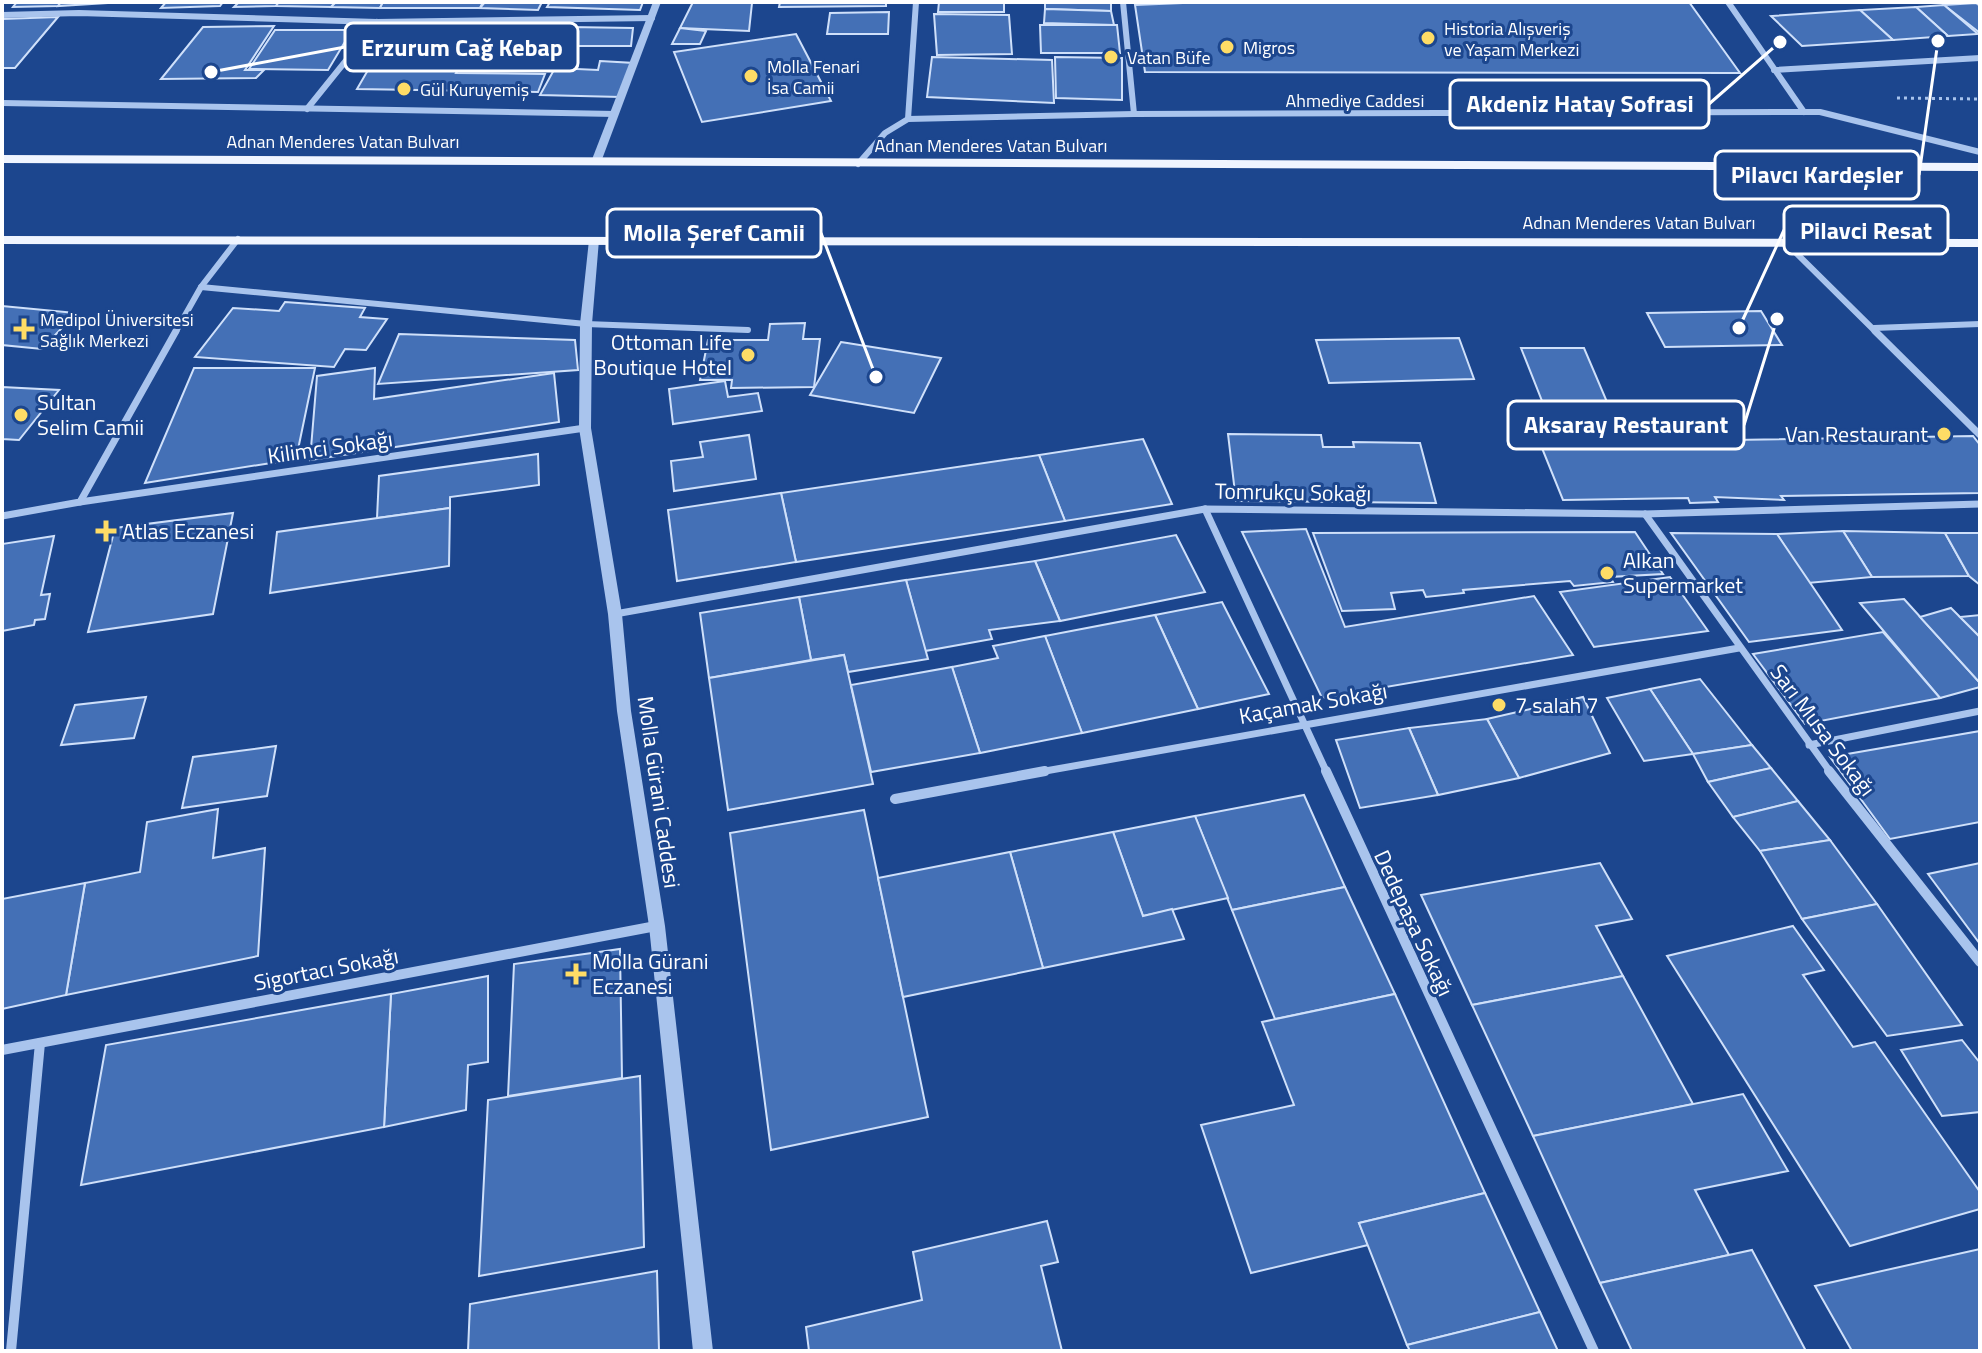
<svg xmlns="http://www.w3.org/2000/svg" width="1982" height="1353" font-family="'Titillium Web',sans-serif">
<rect width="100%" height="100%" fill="#1c468e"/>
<g fill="#4470b6" stroke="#cfe0fa" stroke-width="2">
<path d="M17,2H61L58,6L13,7Z"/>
<path d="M61,2H124L58,6Z"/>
<path d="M166,2H223L220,6L161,8Z"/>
<path d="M239,2H279L276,6L234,7Z"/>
<path d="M279,2H335L331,7L276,6Z"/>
<path d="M336,2H383L380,8L331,7Z"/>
<path d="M383,2H483L480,8H380Z"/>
<path d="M485,2H542L538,10L480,8Z"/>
<path d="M550,2H643L640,10L547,7Z"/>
<path d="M693,2L752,3L749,31L680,28Z"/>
<path d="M780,2H886V6L779,7Z"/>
<path d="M939,2H1004V12H938Z"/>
<path d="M1045,2H1111V11L1045,9Z"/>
<path d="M1207,2H1689L1740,73L1145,72L1135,5Z"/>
<path d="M1976,3L1980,6V33L1944,5Z"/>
<path d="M1944,5L1978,34L1948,36L1916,7Z"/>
<path d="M1916,7L1948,36L1893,40L1860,10Z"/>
<path d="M1045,9L1111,11L1114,25L1044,23Z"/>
<path d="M1860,10L1893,40L1802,46L1771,16Z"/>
<path d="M889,12L888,34H827L830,13Z"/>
<path d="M934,14L1009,15L1012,54L937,55Z"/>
<path d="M58,17L15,68H2V19Z"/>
<path d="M1040,25H1117L1120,53H1041Z"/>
<path d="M274,26L245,70H264L256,78L161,79L203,27Z"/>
<path d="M569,27L633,28L631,46H563Z"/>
<path d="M680,28L706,31L700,44H672Z"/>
<path d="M275,30H352L328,70L249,69Z"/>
<path d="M796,34L831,101L702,122L674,52Z"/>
<path d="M932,57L1052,60L1054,103L927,97Z"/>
<path d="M1055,57L1122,58V100L1056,98Z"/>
<path d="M375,58L464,59L456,73L545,74L538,92L357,89Z"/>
<path d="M600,61L634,63L621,97L540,95L555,68L598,70Z"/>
<path d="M285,302L365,308L360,317L387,319L366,350L345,349L334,367L195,357L233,308L279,311Z"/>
<path d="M2,306L76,313L42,349L2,345Z"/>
<path d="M1761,311L1782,345L1665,347L1647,313Z"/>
<path d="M805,323L803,339H820L814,387L731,388L732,380H700L708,340H768L770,324Z"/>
<path d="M399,334L575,340L578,370L378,384Z"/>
<path d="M1459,338L1474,379L1329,383L1316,340Z"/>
<path d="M841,342L941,358L914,413L810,395Z"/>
<path d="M1521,348H1584L1613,416H1548Z"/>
<path d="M194,368H315L296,459L145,483Z"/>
<path d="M375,368L374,399L554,373L559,422L310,460L317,376Z"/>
<path d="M725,381L728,397L758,393L762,411L673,424L669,389Z"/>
<path d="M2,387L59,390L19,440L2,439Z"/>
<path d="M1660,424L1668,441L1973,436L1980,445V493L1781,496L1784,500L1715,497L1718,502L1690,503L1688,498L1563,500L1533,426Z"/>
<path d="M1228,434L1321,435L1323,447H1354L1353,442L1420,443L1436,503L1236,501Z"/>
<path d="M749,435L756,479L674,491L671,461L703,457L700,442Z"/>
<path d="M1143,439L1172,504L1065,521L1039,455Z"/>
<path d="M538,454L539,485L450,497V508L377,518L379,476Z"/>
<path d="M1039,455L1065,521L796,562L781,493Z"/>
<path d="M781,493L796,562L677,581L668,510Z"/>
<path d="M450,508L449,566L270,593L277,532Z"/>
<path d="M233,513L213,614L88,632L115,528Z"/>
<path d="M1306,529L1345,627L1534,596L1573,655L1322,698L1242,532Z"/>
<path d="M1843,531L1945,533L1969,576L1872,577Z"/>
<path d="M1843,531L1872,577L1808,583L1777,534Z"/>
<path d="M1635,532L1663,574L1610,577L1613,582L1574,586L1570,581L1463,590L1464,593L1426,597L1423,590L1391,593L1395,609L1342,611L1313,533Z"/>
<path d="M1671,533L1777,534L1842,630L1749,642Z"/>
<path d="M1945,533H1980V585L1969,576Z"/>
<path d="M1176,535L1205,592L1060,621L1035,561Z"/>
<path d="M54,536L41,595L50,594L45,619L35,620L34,625L2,631V544Z"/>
<path d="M1035,561L1060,621L989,630L992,639L925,651L906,580Z"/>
<path d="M1670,577L1708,631L1594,647L1560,592Z"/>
<path d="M906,580L928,659L848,672L844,655L811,660L799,597Z"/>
<path d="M799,597L811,660L709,678L700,613Z"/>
<path d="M1904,599L1980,683V687L1940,698L1860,603Z"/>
<path d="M1222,602L1269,694L1198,709L1155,615Z"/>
<path d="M1951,608L1980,637V683L1920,617Z"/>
<path d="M1155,615L1198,709L1082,733L1045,636Z"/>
<path d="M1980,615V637L1960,617Z"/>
<path d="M1883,632L1940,698L1805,724L1753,654Z"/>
<path d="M1045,636L1082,733L980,753L952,667L998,658L993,646Z"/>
<path d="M844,655L873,784L728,810L709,678Z"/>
<path d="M952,667L980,753L871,772L851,685Z"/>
<path d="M1700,679L1752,745L1693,754L1650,689Z"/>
<path d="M1650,689L1693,754L1644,761L1607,698Z"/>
<path d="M146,697L134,738L61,745L75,705Z"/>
<path d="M1583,697L1610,753L1519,778L1487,719Z"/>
<path d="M1487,719L1519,778L1438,795L1409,728Z"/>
<path d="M1409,728L1438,795L1360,808L1336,740Z"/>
<path d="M1980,731V822L1890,839L1830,757Z"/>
<path d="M1752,745L1771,768L1708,782L1693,754Z"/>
<path d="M276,746L267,796L182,808L193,757Z"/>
<path d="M1771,768L1798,801L1733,817L1708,782Z"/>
<path d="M1304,795L1345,887L1232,910L1195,816Z"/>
<path d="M1798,801L1830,840L1760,851L1733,817Z"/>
<path d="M218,809L213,858L265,848L258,956L66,995L85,883L140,872L147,822Z"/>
<path d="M864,810L928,1117L771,1150L730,833Z"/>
<path d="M1195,816L1228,898L1143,916L1113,832Z"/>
<path d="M1113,832L1143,916L1172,909L1184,939L1043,968L1010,852Z"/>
<path d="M1830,840L1877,904L1802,919L1760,851Z"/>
<path d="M1010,852L1043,968L903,997L878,878Z"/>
<path d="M1600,863L1632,919L1596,926L1623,976L1472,1005L1421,895Z"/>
<path d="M1980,863V944L1928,874Z"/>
<path d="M85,883L66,995L2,1009V899Z"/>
<path d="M1345,887L1395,994L1275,1019L1232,910Z"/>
<path d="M1877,904L1962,1025L1887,1036L1802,919Z"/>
<path d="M1793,926L1824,970L1803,975L1853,1047L1875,1042L1980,1192V1209L1850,1246L1667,956Z"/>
<path d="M620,949L622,1078L508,1096L514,964Z"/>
<path d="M488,976V1062L468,1065L466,1110L384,1127L391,994Z"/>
<path d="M1623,976L1693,1104L1533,1136L1472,1005Z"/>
<path d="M391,994L384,1127L81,1185L106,1045Z"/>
<path d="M1395,994L1485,1193L1359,1223L1368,1245L1251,1273L1201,1125L1294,1105L1262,1022Z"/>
<path d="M1962,1040L1980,1063V1112L1942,1116L1901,1050Z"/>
<path d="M640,1076L644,1247L479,1276L488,1100Z"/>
<path d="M1743,1094L1788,1171L1695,1190L1729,1255L1600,1283L1533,1136Z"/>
<path d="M1485,1193L1540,1312L1407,1345L1359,1223Z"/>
<path d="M1047,1221L1058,1262L1041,1266L1062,1351H809L806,1327L922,1300L913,1252Z"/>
<path d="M1980,1249V1351H1852L1815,1286Z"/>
<path d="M1752,1250L1806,1351H1632L1600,1283Z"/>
<path d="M657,1271L659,1351H468L470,1304Z"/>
<path d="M1540,1312L1558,1351H1410L1407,1345Z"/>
</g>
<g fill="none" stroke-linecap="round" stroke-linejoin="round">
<path stroke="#a9c4ed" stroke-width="3" stroke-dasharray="3 4" stroke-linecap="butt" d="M1897,98L1980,99"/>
<g stroke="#a9c4ed" stroke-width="6">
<path d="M1123,2L1134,114"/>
<path d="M1728,2L1804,112"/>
<path d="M2,15L79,13L377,22L652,18"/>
<path d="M1774,70L1980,58"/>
<path d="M2,103L615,114"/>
<path d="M307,109L377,22"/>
<path d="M908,119L916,2"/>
<path d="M858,164L885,133L908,119L1134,114L1820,112L1980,152"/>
<path d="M1785,242L1877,333"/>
<path d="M201,287L586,324L748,330"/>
<path d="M1874,328L1980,324"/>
<path d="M175,333L201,287L238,239"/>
</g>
<g stroke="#a9c4ed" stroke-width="7">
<path d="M1875,331L1980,435"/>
<path d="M80,502L585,428"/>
<path d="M1205,509L1327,773"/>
<path d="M1645,514L1831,773"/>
<path d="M2,516L80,502L176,331"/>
<path d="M615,614L1205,509L1645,514L1980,504"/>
<path d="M1809,745L1980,711"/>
<path d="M1034,773L1739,648"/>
</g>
<g stroke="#a9c4ed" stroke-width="10">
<path d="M1326,771L1594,1351"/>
<path d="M1829,771L1980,962"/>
<path d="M895,799L1045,771"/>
<path d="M2,1050L656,926"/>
<path d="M11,1351L40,1043"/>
</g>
<g fill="#a9c4ed" fill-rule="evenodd">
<path d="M653,2H661L601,162L593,164L591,162Z"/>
<path d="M594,237L599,240L592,324L591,428L622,614L631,711L665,926L713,1351H693L649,926L617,711L608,614L579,428L580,324L589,240Z"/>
</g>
<g fill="#f0f5ff" fill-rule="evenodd">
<path d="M2,155L1980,163V171L2,163Z"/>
<path d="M2,236L1980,239V247L2,244Z"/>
</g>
</g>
<g fill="#fedc66" stroke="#1c468e" stroke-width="3">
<circle cx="1428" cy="38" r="8"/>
<circle cx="1227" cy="47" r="8"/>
<circle cx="1111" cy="57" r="8"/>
<circle cx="751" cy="76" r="8"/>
<circle cx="404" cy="89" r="8"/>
<path d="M20 317h8v8h8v8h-8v8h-8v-8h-8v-8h8z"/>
<circle cx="748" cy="355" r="8"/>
<circle cx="21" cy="415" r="8"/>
<circle cx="1944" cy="434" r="8"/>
<path d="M102 519h8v8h8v8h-8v8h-8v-8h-8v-8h8z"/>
<circle cx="1607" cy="573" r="8"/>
<circle cx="1499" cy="705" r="8"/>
<path d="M572 962h8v8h8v8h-8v8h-8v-8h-8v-8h8z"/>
</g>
<g text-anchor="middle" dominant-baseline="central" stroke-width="6" stroke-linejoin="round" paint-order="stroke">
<g font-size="18" fill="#fff" stroke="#1c468e" text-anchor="start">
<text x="1444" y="28">Historia Alışveriş<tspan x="1444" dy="21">ve Yaşam Merkezi</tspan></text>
<text x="1243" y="47">Migros</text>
<text x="1127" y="57">Vatan Büfe</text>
<text x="767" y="66">Molla Fenari<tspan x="767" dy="21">İsa Camii</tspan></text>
<text x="420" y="89">Gül Kuruyemiş</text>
<text x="40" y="319">Medipol Üniversitesi<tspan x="40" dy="21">Sağlık Merkezi</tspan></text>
</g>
<g font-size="18" fill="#fff" stroke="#1c468e">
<text x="1355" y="100">Ahmediye Caddesi</text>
<text x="343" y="141">Adnan Menderes Vatan Bulvarı</text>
<text x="991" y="145">Adnan Menderes Vatan Bulvarı</text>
<text x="1639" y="222">Adnan Menderes Vatan Bulvarı</text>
</g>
<g font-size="22" fill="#fff" stroke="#1c468e" text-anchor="start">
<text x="732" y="342" text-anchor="end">Ottoman Life<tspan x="732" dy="25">Boutique Hotel</tspan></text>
<text x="37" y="402">Sultan<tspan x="37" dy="25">Selim Camii</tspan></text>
<text x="1928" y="434" text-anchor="end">Van Restaurant</text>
<text x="122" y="531">Atlas Eczanesi</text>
<text x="1623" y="560">Alkan<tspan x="1623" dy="25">Supermarket</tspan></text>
<text x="1515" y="705">7 salah 7</text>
<text x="592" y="961">Molla Gürani<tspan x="592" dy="25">Eczanesi</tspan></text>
</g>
<g font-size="22" fill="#fff" stroke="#1c468e">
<text transform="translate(330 447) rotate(-8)">Kilimci Sokağı</text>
<text transform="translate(1293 492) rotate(1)">Tomrukçu Sokağı</text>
<text transform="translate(1313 703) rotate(-10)">Kaçamak Sokağı</text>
<text transform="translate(1823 730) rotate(53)">Sarı Musa Sokağı</text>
<text transform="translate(659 792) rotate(82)">Molla Gürani Caddesi</text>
<text transform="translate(1414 923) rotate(65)">Dedepaşa Sokağı</text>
<text transform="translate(326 969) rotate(-11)">Sigortacı Sokağı</text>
</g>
</g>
<path fill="none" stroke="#fff" stroke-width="3" d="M211 72L345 47M1780 42L1709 104M1938 41L1919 175M1739 328L1784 230M876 377L821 233M1777 319L1744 425"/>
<g fill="#fff" stroke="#1c468e" stroke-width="3">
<circle cx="211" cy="72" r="8"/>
<circle cx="1780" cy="42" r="8"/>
<circle cx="1938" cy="41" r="8"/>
<circle cx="1739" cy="328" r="8"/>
<circle cx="876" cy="377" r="8"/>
<circle cx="1777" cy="319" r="8"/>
</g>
<g fill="#1c468e" stroke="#fff" stroke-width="3">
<rect x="345" y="23" width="233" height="48" rx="8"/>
<rect x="1450" y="80" width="259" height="48" rx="8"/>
<rect x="1715" y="151" width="204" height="48" rx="8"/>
<rect x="1784" y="206" width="164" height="48" rx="8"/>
<rect x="607" y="209" width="214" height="48" rx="8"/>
<rect x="1508" y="401" width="236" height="48" rx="8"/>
</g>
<g font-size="24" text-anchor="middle" font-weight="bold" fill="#fff">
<text x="462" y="56">Erzurum Cağ Kebap</text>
<text x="1580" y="112">Akdeniz Hatay Sofrasi</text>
<text x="1817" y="183">Pilavcı Kardeşler</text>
<text x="1866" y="239">Pilavci Resat</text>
<text x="714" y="241">Molla Şeref Camii</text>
<text x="1626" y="433">Aksaray Restaurant</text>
</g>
<rect width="1982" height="1353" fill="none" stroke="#ffffff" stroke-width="8"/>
</svg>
